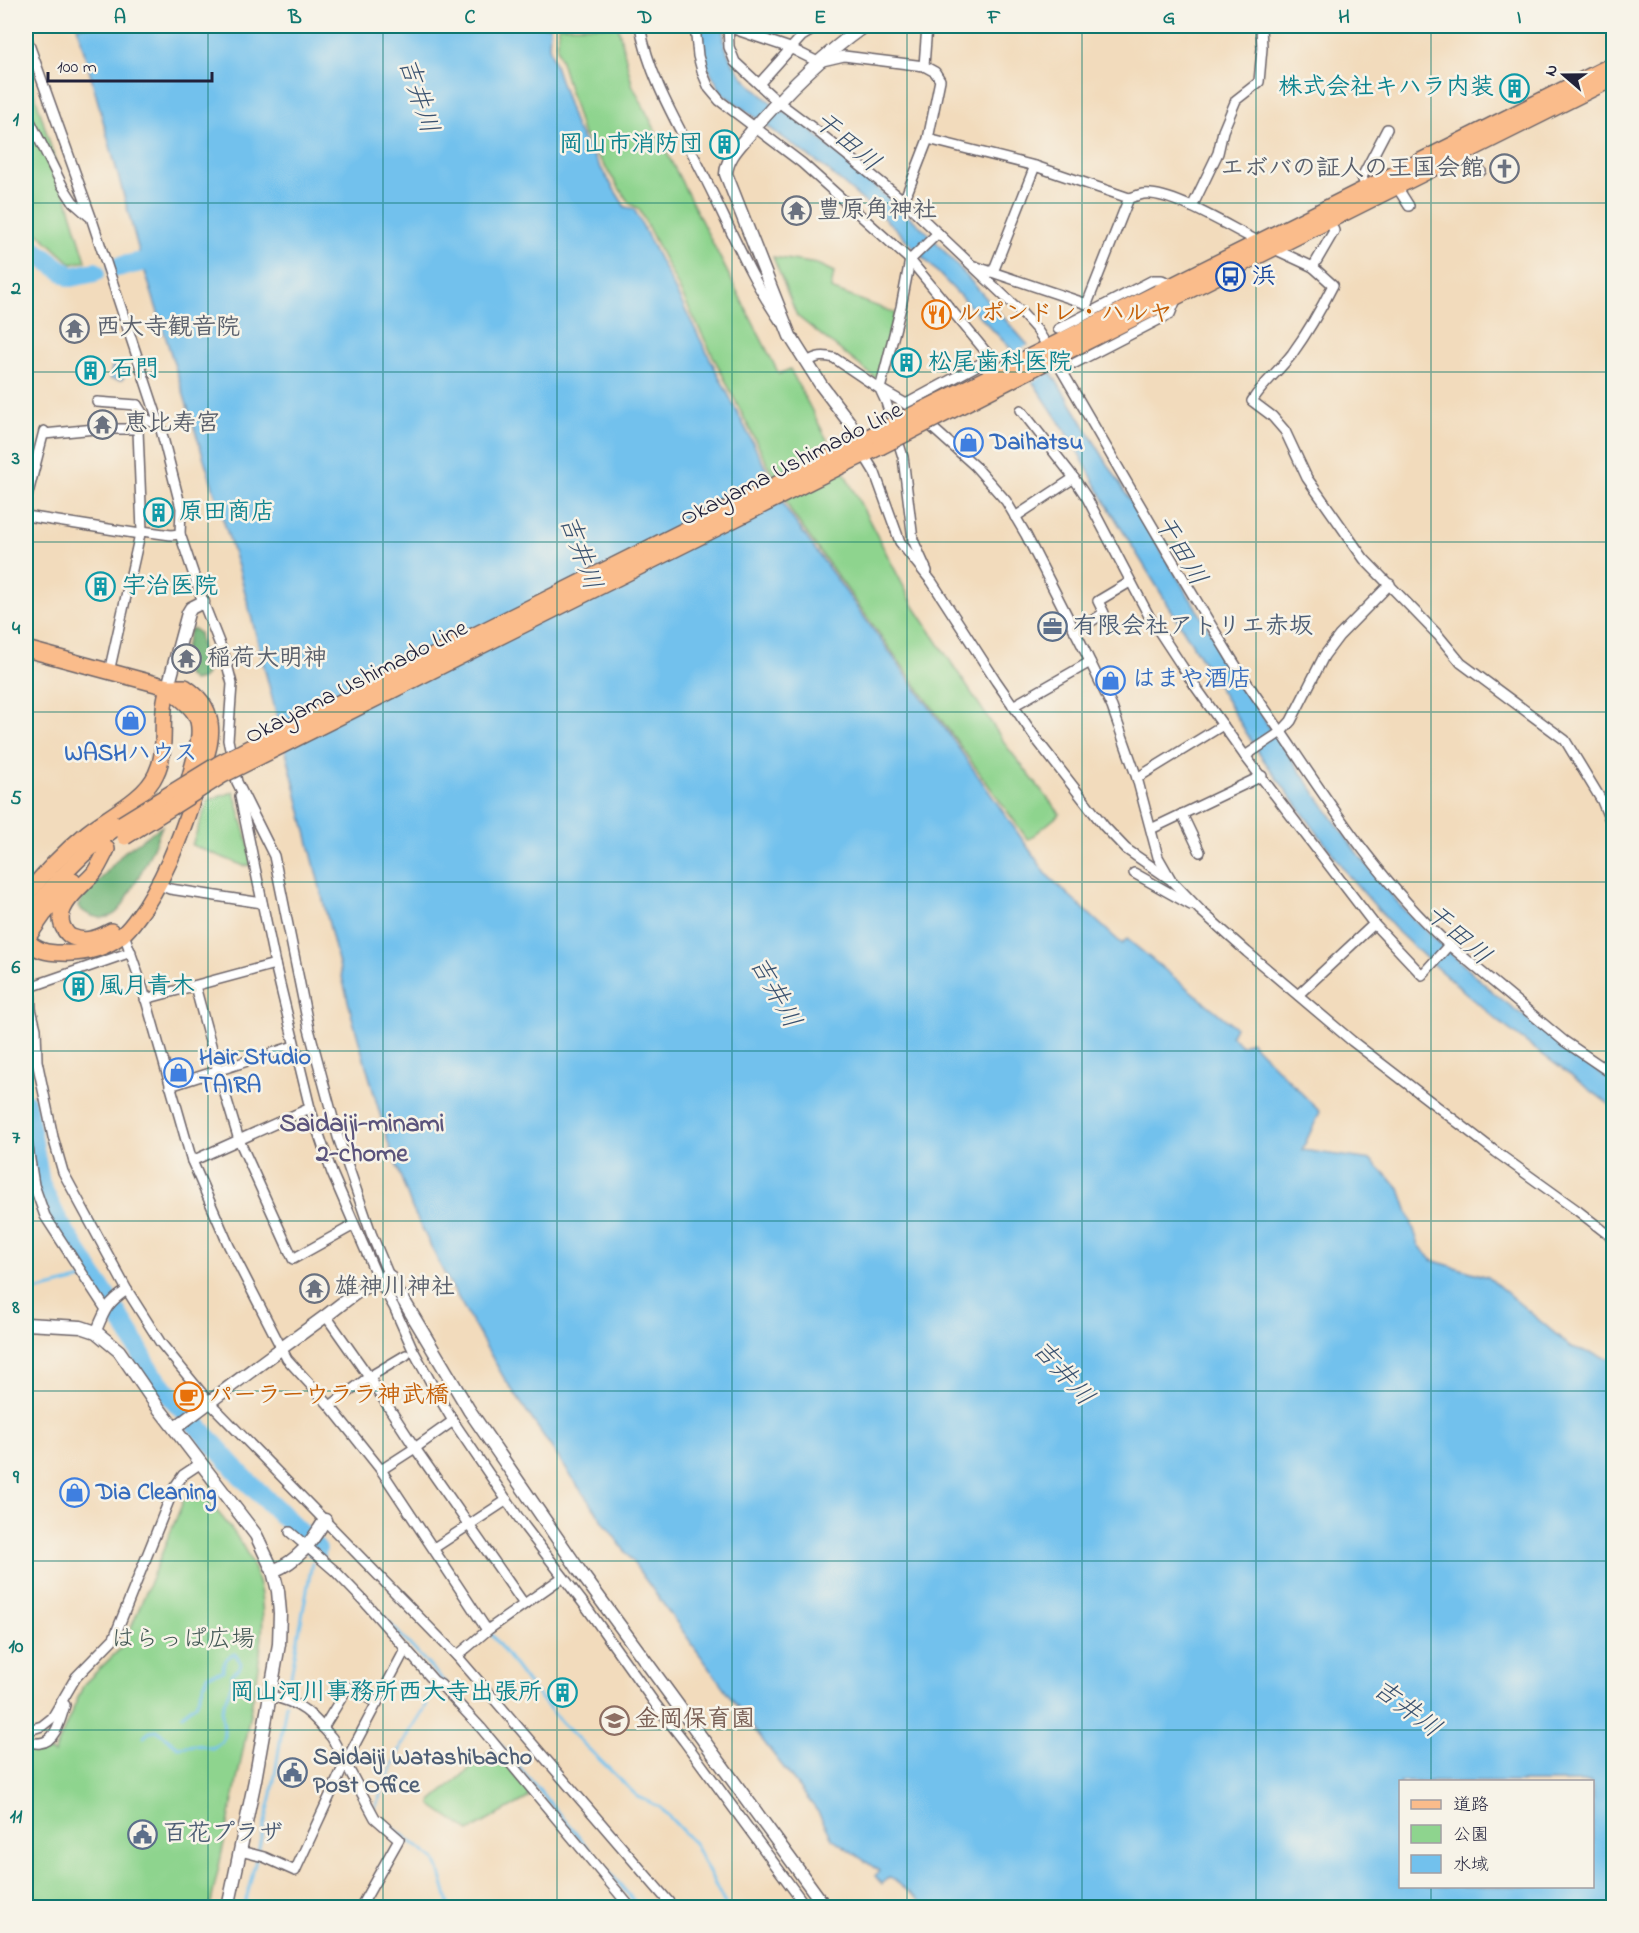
<svg xmlns="http://www.w3.org/2000/svg" width="1639" height="1933" font-family="'Indie Flower','Klee One',sans-serif">
<rect width="100%" height="100%" fill="#f7f3e8"/>
<filter id="ink" filterUnits="userSpaceOnUse"><feTurbulence type="fractalNoise" baseFrequency=".0167" numOctaves="2"/><feDisplacementMap in="SourceGraphic" scale="12" xChannelSelector="R" yChannelSelector="G"/><feConvolveMatrix kernelMatrix="1 2 1 2 8 2 1 2 1" color-interpolation-filters="sRGB"/></filter>
<filter id="wash" filterUnits="userSpaceOnUse"><feTurbulence type="fractalNoise" baseFrequency=".008" numOctaves="4" result="noise"/><feDisplacementMap in="SourceGraphic" scale="24" xChannelSelector="R" yChannelSelector="G"/><feGaussianBlur stdDeviation="1.35" result="paint"/><feColorMatrix in="noise" values="0 0 0 0 0 0 0 0 0 0 0 0 0 0 0 0 0 1.4 0 .05"/><feComposite in="paint" operator="in"/></filter>
<g filter="url(#wash)">
<rect width="100%" height="100%" fill="#f2dbbc"/>
<g fill="#8ed48e" stroke="#587b64" stroke-width="1.5">
<path d="M559,26H618L632,84L779,374L790,369L915,608L1008,748L1060,814L1028,840L792,513L639,209L629,203L582,132L557,48Z"/>
<path d="M26,66L86,261L72,264L26,222Z"/>
<path d="M773,257L817,264L834,272L831,289L895,313L877,379L797,316Z"/>
<path d="M234,792L248,842L251,865L244,866L192,845L208,800Z"/>
<path d="M197,1491C223,1515 248,1546 258,1581C269,1621 258,1663 252,1702C240,1771 225,1839 210,1907H26V1743L54,1753L84,1684L124,1645L185,1497Z"/>
<path d="M493,1749L529,1792L528,1798L469,1831L431,1805L432,1801Z"/>
</g>
<g fill="#72b679" stroke="#4a6c5a" stroke-width="1.5">
<path d="M194,629L199,633L206,675L202,679L193,681L186,674L181,663L190,630Z"/>
<path d="M162,826C153,850 142,872 129,894C126,899 123,906 119,910C108,923 88,918 78,906L83,896L99,881L124,852Z"/>
</g>
<g fill="#72c1ed" stroke="#4a7294" stroke-width="1.5" fill-rule="evenodd">
<path d="M77,26H550L549,47L576,128L625,207L634,209L788,512L946,730L1047,875L1122,944L1127,939L1235,1027L1231,1035L1241,1046L1250,1041L1320,1112L1302,1150L1371,1160L1400,1189L1419,1245L1431,1260L1488,1277L1571,1347L1613,1360V1907H928L890,1877L882,1884L875,1876L879,1871L832,1838L818,1812L750,1724L577,1485L504,1378L444,1273L412,1208L388,1142L352,1017L293,779L240,573L142,262ZM1400,1782H1592V1886H1400Z"/>
<path d="M700,26H725C715,64 772,106 801,122L929,234L1027,344L1052,374L1071,404L1271,730L1357,853L1404,910L1495,994L1578,1058L1613,1082V1107L1503,1025L1438,969L1399,933L1349,876L1260,755L1107,505L1072,441L1011,349L895,228L825,168L723,94L707,66L699,29Z"/>
<path d="M112,366L124,367L126,373L122,380L110,379Z"/>
</g>
<path fill="#f2dbbc" d="M1031,344L1053,371L1031,382L1011,354Z"/>
<g fill="none" stroke-linecap="round" stroke-linejoin="round">
<g stroke="#72c1ed" stroke-width="3">
<path d="M26,1292L35,1291L83,1279"/>
<path d="M317,1549L325,1556"/>
<path d="M357,1588L475,1715"/>
<path d="M491,1634L527,1682L561,1722L637,1796L660,1807L694,1843L727,1908"/>
<path d="M287,1697L312,1563"/>
<path d="M491,1734L640,1908"/>
<path d="M144,1737L150,1731L157,1730L178,1747L196,1745L212,1748C217,1746 221,1744 223,1739C227,1728 219,1717 223,1706C226,1694 234,1686 232,1674L239,1669L241,1663L235,1654C227,1655 223,1664 223,1671L208,1675L196,1704L182,1715"/>
<path d="M374,1810L402,1745L425,1708L433,1691"/>
<path d="M393,1828L435,1860L439,1869L450,1908"/>
<path d="M244,1908L272,1794L286,1704"/>
</g>
<g stroke="#72c1ed" stroke-width="20">
<path d="M26,245L71,277L95,272"/>
<path d="M117,267L142,262"/>
<path d="M26,1103L40,1183L47,1199L58,1221L130,1334L152,1375L241,1475L317,1549"/>
</g>
</g>
</g>
<g filter="url(#ink)">
<g fill="none" stroke-linecap="round" stroke-linejoin="round">
<defs>
<g id="minor">
<path d="M640,26C650,83 683,132 708,184C731,230 751,279 780,321"/>
<path d="M695,26L698,56L703,74L709,88L720,101L802,163L910,260L938,233"/>
<path d="M725,26L790,48L818,62L844,56L924,66"/>
<path d="M728,26L729,47L735,62L777,101L817,131L904,201L1019,310L1037,330L1048,347C1108,449 1166,552 1228,653C1244,680 1263,706 1281,732C1333,809 1380,882 1449,945"/>
<path d="M26,36L91,217L160,426L181,508L180,534L203,602L226,660L232,684L228,740L237,782L274,856L309,1029L338,1137L371,1233L389,1276L401,1296"/>
<path d="M759,84L802,36L819,26"/>
<path d="M26,105L29,119L62,185L73,202L89,216"/>
<path d="M928,139L1035,166L1129,198C1134,197 1138,195 1143,194C1171,190 1232,229 1260,242"/>
<path d="M1461,155L1464,162L1481,171"/>
<path d="M1397,187L1409,206"/>
<path d="M1366,188L1362,177L1387,129"/>
<path d="M904,201L928,139L940,80L935,72L924,66L927,26"/>
<path d="M1192,207L1218,153L1223,131L1236,100L1259,82L1262,48L1261,26"/>
<path d="M1272,248L1313,267L1333,285C1321,309 1308,332 1292,354C1279,371 1263,383 1252,401L1272,416L1285,431L1307,478L1364,559L1438,635L1461,663L1565,740L1602,801L1614,830"/>
<path d="M910,260L901,307L880,389L906,404L975,466L1006,501L1026,535L1082,645L1112,707L1137,778L1158,857L1170,878"/>
<path d="M974,266L1087,304L1129,198"/>
<path d="M1313,267L1334,231L1330,221"/>
<path d="M993,272L1035,166"/>
<path d="M1058,329L1153,280H1162L1173,285"/>
<path d="M807,362C817,356 823,355 834,358L880,389L886,402L903,457L913,540L927,571"/>
<path d="M1075,363L1170,314L1177,297"/>
<path d="M97,402L137,405L146,419L160,426"/>
<path d="M906,404L991,358L910,260"/>
<path d="M137,405L142,531"/>
<path d="M1021,410L1071,474L1087,498L1149,616L1195,686L1245,756L1374,924L1422,975L1449,945L1564,1041L1614,1075"/>
<path d="M44,434L95,429H138"/>
<path d="M864,455L875,473L900,542L932,582L996,681L1037,740L1104,826L1126,849L1171,880L1200,910L1247,952L1352,1041L1496,1152L1578,1211L1614,1239"/>
<path d="M26,501L44,431"/>
<path d="M26,516L140,534L142,531L171,535L180,534"/>
<path d="M1015,517L1074,478"/>
<path d="M1075,632L1104,613L1098,601L1130,582"/>
<path d="M109,672L140,534"/>
<path d="M1013,706L1090,662"/>
<path d="M1245,756L1281,732L1291,721L1324,656L1339,636L1390,584"/>
<path d="M1137,778L1223,725"/>
<path d="M1182,814L1200,852"/>
<path d="M1151,829L1262,776"/>
<path d="M1134,873L1191,905"/>
<path d="M159,885L170,889L262,903"/>
<path d="M124,934L142,986L192,1161L229,1246L287,1359L330,1406L369,1377L326,1316"/>
<path d="M26,940L27,970L30,987L31,1009L36,1029L37,1061L53,1137L63,1172L127,1290L160,1342L209,1402L457,1656L674,1908"/>
<path d="M275,964L310,1108L332,1173L378,1279L394,1307L413,1350L440,1399L453,1421L525,1527L587,1608L656,1705L684,1741L807,1908"/>
<path d="M195,986L218,1071L239,1140L293,1259L354,1225"/>
<path d="M30,987L131,952"/>
<path d="M1298,995L1374,924"/>
<path d="M145,999L275,964L240,796"/>
<path d="M170,1086L294,1046"/>
<path d="M26,1135L34,1185L45,1216L105,1308"/>
<path d="M192,1161L310,1108"/>
<path d="M96,1332C105,1310 107,1303 127,1290"/>
<path d="M406,1355L369,1377L415,1448L453,1421"/>
<path d="M330,1406L381,1470L487,1630"/>
<path d="M381,1470L415,1448L524,1604"/>
<path d="M290,1532L335,1571L363,1600L434,1681L441,1685L481,1728L631,1908"/>
<path d="M434,1548L507,1500"/>
<path d="M457,1656L489,1629L563,1577"/>
<path d="M270,1696C301,1702 312,1714 332,1738L375,1818L399,1839L360,1908"/>
<path d="M323,1728L348,1687L377,1703"/>
<path d="M26,1731L42,1726L52,1718L76,1677L114,1638L174,1488L183,1475L201,1463"/>
<path d="M26,1741C30,1742 35,1744 40,1743C56,1742 61,1717 65,1705"/>
<path d="M240,1851L264,1857L295,1871L345,1763L406,1648"/>
</g>
<g id="tertiary">
<path d="M861,448L849,422L821,385L790,336L726,174C727,156 742,144 752,131C785,92 822,56 864,26"/>
<path d="M168,687L188,613L191,608L203,602"/>
<path d="M401,1296L469,1410L579,1570L826,1908"/>
<path d="M26,1324L81,1327L96,1332L119,1351L157,1406L256,1535L273,1571L278,1591L280,1613L279,1644L255,1780L228,1908"/>
<path d="M175,1428C225,1390 276,1352 327,1315C346,1301 365,1283 389,1276"/>
<path d="M273,1571C298,1561 311,1543 325,1520"/>
</g>
<g id="primary">
<path d="M1041,351L1614,64"/>
<path d="M1048,361L1614,78"/>
<path d="M841,452L874,434"/>
<path d="M847,463L880,447"/>
<path d="M26,649L152,683L168,687H185C198,696 208,706 210,723C213,741 205,759 200,776C186,822 171,866 145,907C138,916 131,928 122,935C105,949 84,954 62,953C47,953 36,951 26,939"/>
<path d="M168,687C176,696 189,703 195,714C206,731 192,765 188,784"/>
<path d="M107,849C103,857 99,866 94,873C83,886 53,907 63,927C65,931 67,935 72,937C86,943 98,938 111,931"/>
<path d="M26,896C43,874 64,852 87,833C108,816 145,799 156,774C166,754 162,731 164,710C164,702 166,695 168,687"/>
<path d="M26,919C54,883 83,851 121,824"/>
<path d="M26,940L44,914L73,881"/>
</g>
</defs>
<use href="#minor" stroke="#6b6368" stroke-width="12"/>
<use href="#tertiary" stroke="#6b6368" stroke-width="15"/>
<use href="#primary" stroke="#6b6368" stroke-width="18"/>
<use href="#minor" stroke="#fff" stroke-width="9"/>
<use href="#tertiary" stroke="#fff" stroke-width="12"/>
<use href="#primary" stroke="#fabc8b" stroke-width="15"/>
<defs>
<g id="primary-bridge">
<path d="M874,434L1041,351"/>
<path d="M880,447L1048,361"/>
<path d="M121,824L220,763L249,748L841,452"/>
<path d="M125,837L223,775L847,463"/>
</g>
</defs>
<use href="#primary-bridge" stroke="#6b6368" stroke-width="18" stroke-linecap="butt"/>
<use href="#primary-bridge" stroke="#fabc8b" stroke-width="15"/>
</g>
</g>
<path fill="none" stroke="#0f766e" stroke-width="1.5" stroke-opacity="0.55" d="M208,26V1908M383,26V1908M557,26V1908M732,26V1908M907,26V1908M1082,26V1908M1256,26V1908M1431,26V1782M26,203H1614M26,372H1614M26,542H1614M26,712H1614M26,882H1614M26,1051H1614M26,1221H1614M26,1391H1614M26,1561H1614M26,1730H1614M1431,1886V1908"/>
<defs>
<symbol id="building-ring" viewBox="-11 -11 22 22"><circle r="9.5" fill="#f7f3e8" stroke="#0f9aa8" stroke-width="1.5"/><path d="M-4-6H4V6H1V3H-1V6H-4ZM-2.5-4.3h1.7v1.8h-1.7ZM.8-4.3h1.7v1.8H.8ZM-2.5-1h1.7V.8h-1.7ZM.8-1h1.7V.8H.8Z" fill="#0f9aa8"/></symbol>
<symbol id="church-ring" viewBox="-11 -11 22 22"><circle r="9.5" fill="#f7f3e8" stroke="#6b7280" stroke-width="1.5"/><path d="M-1.2-6h2.4v3.5h3.3v2.4h-3.3V6h-2.4V-.1h-3.3v-2.4h3.3Z" fill="#6b7280"/></symbol>
<symbol id="temple-ring" viewBox="-11 -11 22 22"><circle r="9.5" fill="#f7f3e8" stroke="#6b7280" stroke-width="1.5"/><path d="M0-6L5-2H3V0L6.5 2.5H4V6H1.5V3h-3V6H-4V2.5H-6.5L-3 0V-2H-5Z" fill="#6b7280"/></symbol>
<symbol id="bus-ring" viewBox="-11 -11 22 22"><circle r="9.5" fill="#f7f3e8" stroke="#1a4fb4" stroke-width="1.5"/><path d="M-5-6H5V4H4V6H2V4H-2V6H-4V4H-5ZM-3.5-4V0h7V-4ZM-3.5 1.2v1.5H-2V1.2ZM2 1.2v1.5H3.5V1.2Z" fill="#1a4fb4"/></symbol>
<symbol id="restaurant-ring" viewBox="-11 -11 22 22"><circle r="9.5" fill="#f7f3e8" stroke="#e8710a" stroke-width="1.5"/><path d="M-5-6h1v4h1v-4h1v4h1v-4h1v5L-1.5 .5V6h-2V.5L-5-1ZM5-6V6H3V1.5H1.5Q1.5-4 5-6Z" fill="#e8710a"/></symbol>
<symbol id="shop-ring" viewBox="-11 -11 22 22"><circle r="9.5" fill="#f7f3e8" stroke="#3f7fe0" stroke-width="1.5"/><path d="M-5-2.5h2.3a2.7 3.5 0 0 1 5.4 0H5L5.5 6h-11ZM-1.5-2.5h3a1.5 2.3 0 0 0-3 0Z" fill="#3f7fe0"/></symbol>
<symbol id="office-ring" viewBox="-11 -11 22 22"><circle r="9.5" fill="#f7f3e8" stroke="#5c6f8a" stroke-width="1.5"/><path d="M-6-3h4V-5.5h4V-3h4V5H-6ZM-1-4.5V-3h2v-1.5ZM-6 0V1H6V0Z" fill="#5c6f8a"/></symbol>
<symbol id="cafe-ring" viewBox="-11 -11 22 22"><circle r="9.5" fill="#f7f3e8" stroke="#e8710a" stroke-width="1.5"/><path d="M-5.5-4.5H6V0H3Q3 3.5 0 3.5H-2.5Q-5.5 3.5-5.5 0ZM3-3.2v2h1.7v-2ZM-6 4.5H4V6H-6Z" fill="#e8710a"/></symbol>
<symbol id="school-ring" viewBox="-11 -11 22 22"><circle r="9.5" fill="#f7f3e8" stroke="#8d6e63" stroke-width="1.5"/><path d="M0-5L7-2L0 1L-7-2ZM-4 1L0 2.5L4 1V4Q0 6-4 4Z" fill="#8d6e63"/></symbol>
<symbol id="civic-ring" viewBox="-11 -11 22 22"><circle r="9.5" fill="#f7f3e8" stroke="#5c6f8a" stroke-width="1.5"/><path d="M-.6-6.5H3V-4.5H.6V-3L4-1V1h2V6H-6V1h2V-1L-.6-3ZM-1.2 2.5V6h2.4V2.5Z" fill="#5c6f8a"/></symbol>
</defs>
<g fill-rule="evenodd">
<use href="#building-ring" x="1498" y="72" width="33" height="33"/>
<use href="#building-ring" x="708" y="128" width="33" height="33"/>
<use href="#church-ring" x="1488" y="152" width="33" height="33"/>
<use href="#temple-ring" x="780" y="194" width="33" height="33"/>
<use href="#bus-ring" x="1214" y="260" width="33" height="33"/>
<use href="#restaurant-ring" x="920" y="298" width="33" height="33"/>
<use href="#temple-ring" x="58" y="312" width="33" height="33"/>
<use href="#building-ring" x="890" y="346" width="33" height="33"/>
<use href="#building-ring" x="74" y="354" width="33" height="33"/>
<use href="#temple-ring" x="86" y="408" width="33" height="33"/>
<use href="#shop-ring" x="952" y="426" width="33" height="33"/>
<use href="#building-ring" x="142" y="496" width="33" height="33"/>
<use href="#building-ring" x="84" y="570" width="33" height="33"/>
<use href="#office-ring" x="1036" y="610" width="33" height="33"/>
<use href="#temple-ring" x="170" y="642" width="33" height="33"/>
<use href="#shop-ring" x="1094" y="664" width="33" height="33"/>
<use href="#shop-ring" x="114" y="704" width="33" height="33"/>
<use href="#building-ring" x="62" y="970" width="33" height="33"/>
<use href="#shop-ring" x="162" y="1056" width="33" height="33"/>
<use href="#temple-ring" x="298" y="1272" width="33" height="33"/>
<use href="#cafe-ring" x="172" y="1380" width="33" height="33"/>
<use href="#shop-ring" x="58" y="1476" width="33" height="33"/>
<use href="#building-ring" x="546" y="1676" width="33" height="33"/>
<use href="#school-ring" x="598" y="1704" width="33" height="33"/>
<use href="#civic-ring" x="276" y="1756" width="33" height="33"/>
<use href="#civic-ring" x="126" y="1818" width="33" height="33"/>
</g>
<g text-anchor="middle" dominant-baseline="central" stroke-width="5" stroke-linejoin="round" paint-order="stroke">
<g font-size="24" font-weight="bold" fill="#0d838f" stroke="#f7f3e8" text-anchor="start">
<text x="1494" y="88" text-anchor="end">株式会社キハラ内装</text>
<text x="703" y="145" text-anchor="end">岡山市消防団</text>
<text x="928" y="363">松尾歯科医院</text>
<text x="111" y="370">石門</text>
<text x="179" y="513">原田商店</text>
<text x="122" y="587">宇治医院</text>
<text x="99" y="987">風月青木</text>
<text x="542" y="1693" text-anchor="end">岡山河川事務所西大寺出張所</text>
</g>
<g font-size="24" font-weight="bold" fill="#5b616d" stroke="#f7f3e8" text-anchor="start">
<text x="1484" y="169" text-anchor="end">エボバの証人の王国会館</text>
<text x="817" y="211">豊原角神社</text>
<text x="96" y="328">西大寺観音院</text>
<text x="124" y="424">恵比寿宮</text>
<text x="207" y="659">稲荷大明神</text>
<text x="335" y="1288">雄神川神社</text>
</g>
<g font-size="24" font-weight="bold" fill="#164399" stroke="#f7f3e8" text-anchor="start">
<text x="1252" y="277">浜</text>
</g>
<g font-size="24" font-weight="bold" fill="#c56008" stroke="#f7f3e8" text-anchor="start">
<text x="957" y="314">ルポンドレ・ハルヤ</text>
<text x="209" y="1396">パーラーウララ神武橋</text>
</g>
<g font-size="24" font-weight="bold" fill="#366cbe" stroke="#f7f3e8" text-anchor="start">
<text x="990" y="443">Daihatsu</text>
<text x="1132" y="680">はまや酒店</text>
<text x="131" y="754" text-anchor="middle">WASHハウス</text>
<text x="199" y="1058">Hair Studio<tspan x="199" dy="28">TAIRA</tspan></text>
<text x="96" y="1493">Dia Cleaning</text>
</g>
<g font-size="24" fill="#22223b" stroke="#f7f3e8">
<text transform="translate(792 465) rotate(-27)">Okayama Ushimado Line</text>
<text transform="translate(357 683) rotate(-27)">Okayama Ushimado Line</text>
</g>
<g font-size="24" font-weight="bold" fill="#4e5e75" stroke="#f7f3e8" text-anchor="start">
<text x="1073" y="627">有限会社アトリエ赤坂</text>
<text x="313" y="1758">Saidaiji Watashibacho<tspan x="313" dy="28">Post Office</tspan></text>
<text x="163" y="1834">百花プラザ</text>
</g>
<g font-size="24" fill="#425754" stroke="#f7f3e8">
<text x="183" y="1640">はらっぱ広場</text>
</g>
<g font-size="24" font-weight="bold" fill="#785e54" stroke="#f7f3e8" text-anchor="start">
<text x="635" y="1720">金岡保育園</text>
</g>
<g font-size="26" font-style="italic" fill="#3a5270" stroke="#f7f3e8">
<text transform="translate(417 96) rotate(72)">吉井川</text>
<text transform="translate(846 143) rotate(40)">干田川</text>
<text transform="translate(1179 551) rotate(59)">干田川</text>
<text transform="translate(579 553) rotate(70)">吉井川</text>
<text transform="translate(1457 936) rotate(41)">干田川</text>
<text transform="translate(774 993) rotate(61)">吉井川</text>
<text transform="translate(1062 1374) rotate(48)">吉井川</text>
<text transform="translate(1406 1710) rotate(37)">吉井川</text>
</g>
<g font-size="26" font-weight="bold" fill="#5a537c" stroke="#f7f3e8">
<text x="362" y="1125">Saidaiji-minami<tspan x="362" dy="30">2-chome</tspan></text>
</g>
</g>
<rect width="1639" height="1933" fill="none" stroke="#f7f3e8" stroke-width="66"/>
<rect x="1399" y="1780" width="195" height="108" fill="#f7f3e8" stroke="#a29fa3" stroke-width="1.5"/>
<rect x="1411" y="1800" width="30" height="9" fill="#fabc8b" stroke="#a29fa3" stroke-width="1.5"/>
<text x="1453" y="1810" font-size="18" fill="#22223b">道路</text>
<rect x="1411" y="1825" width="30" height="18" fill="#8ed48e" stroke="#a29fa3" stroke-width="1.5"/>
<text x="1453" y="1840" font-size="18" fill="#22223b">公園</text>
<rect x="1411" y="1855" width="30" height="18" fill="#72c1ed" stroke="#a29fa3" stroke-width="1.5"/>
<text x="1453" y="1870" font-size="18" fill="#22223b">水域</text>
<g transform="translate(1564 75) rotate(290)" stroke="#f7f3e8" stroke-width="4.5" paint-order="stroke">
<path d="M0-4.5L10 22L0 15L-10 22Z" fill="#22223b"/>
<text y="-9" font-size="16" font-weight="bold" text-anchor="middle" fill="#22223b">N</text>
</g>
<path d="M48 72v9h164v-9" fill="none" stroke="#22223b" stroke-width="3"/>
<text x="57" y="72" font-size="18" fill="#22223b" stroke="#f7f3e8" stroke-width="4.5" paint-order="stroke">100 m</text>
<rect x="33" y="33" width="1573" height="1867" fill="none" stroke="#0f766e" stroke-width="2"/>
<g font-size="20" text-anchor="middle" font-weight="bold" fill="#0f766e">
<text x="120" y="23">A</text>
<text x="295" y="23">B</text>
<text x="470" y="23">C</text>
<text x="645" y="23">D</text>
<text x="820" y="23">E</text>
<text x="994" y="23">F</text>
<text x="1169" y="23">G</text>
<text x="1344" y="23">H</text>
<text x="1519" y="23">I</text>
<text x="16" y="125">1</text>
<text x="16" y="294">2</text>
<text x="16" y="464">3</text>
<text x="16" y="634">4</text>
<text x="16" y="804">5</text>
<text x="16" y="973">6</text>
<text x="16" y="1143">7</text>
<text x="16" y="1313">8</text>
<text x="16" y="1483">9</text>
<text x="16" y="1652">10</text>
<text x="16" y="1822">11</text>
</g>
</svg>
